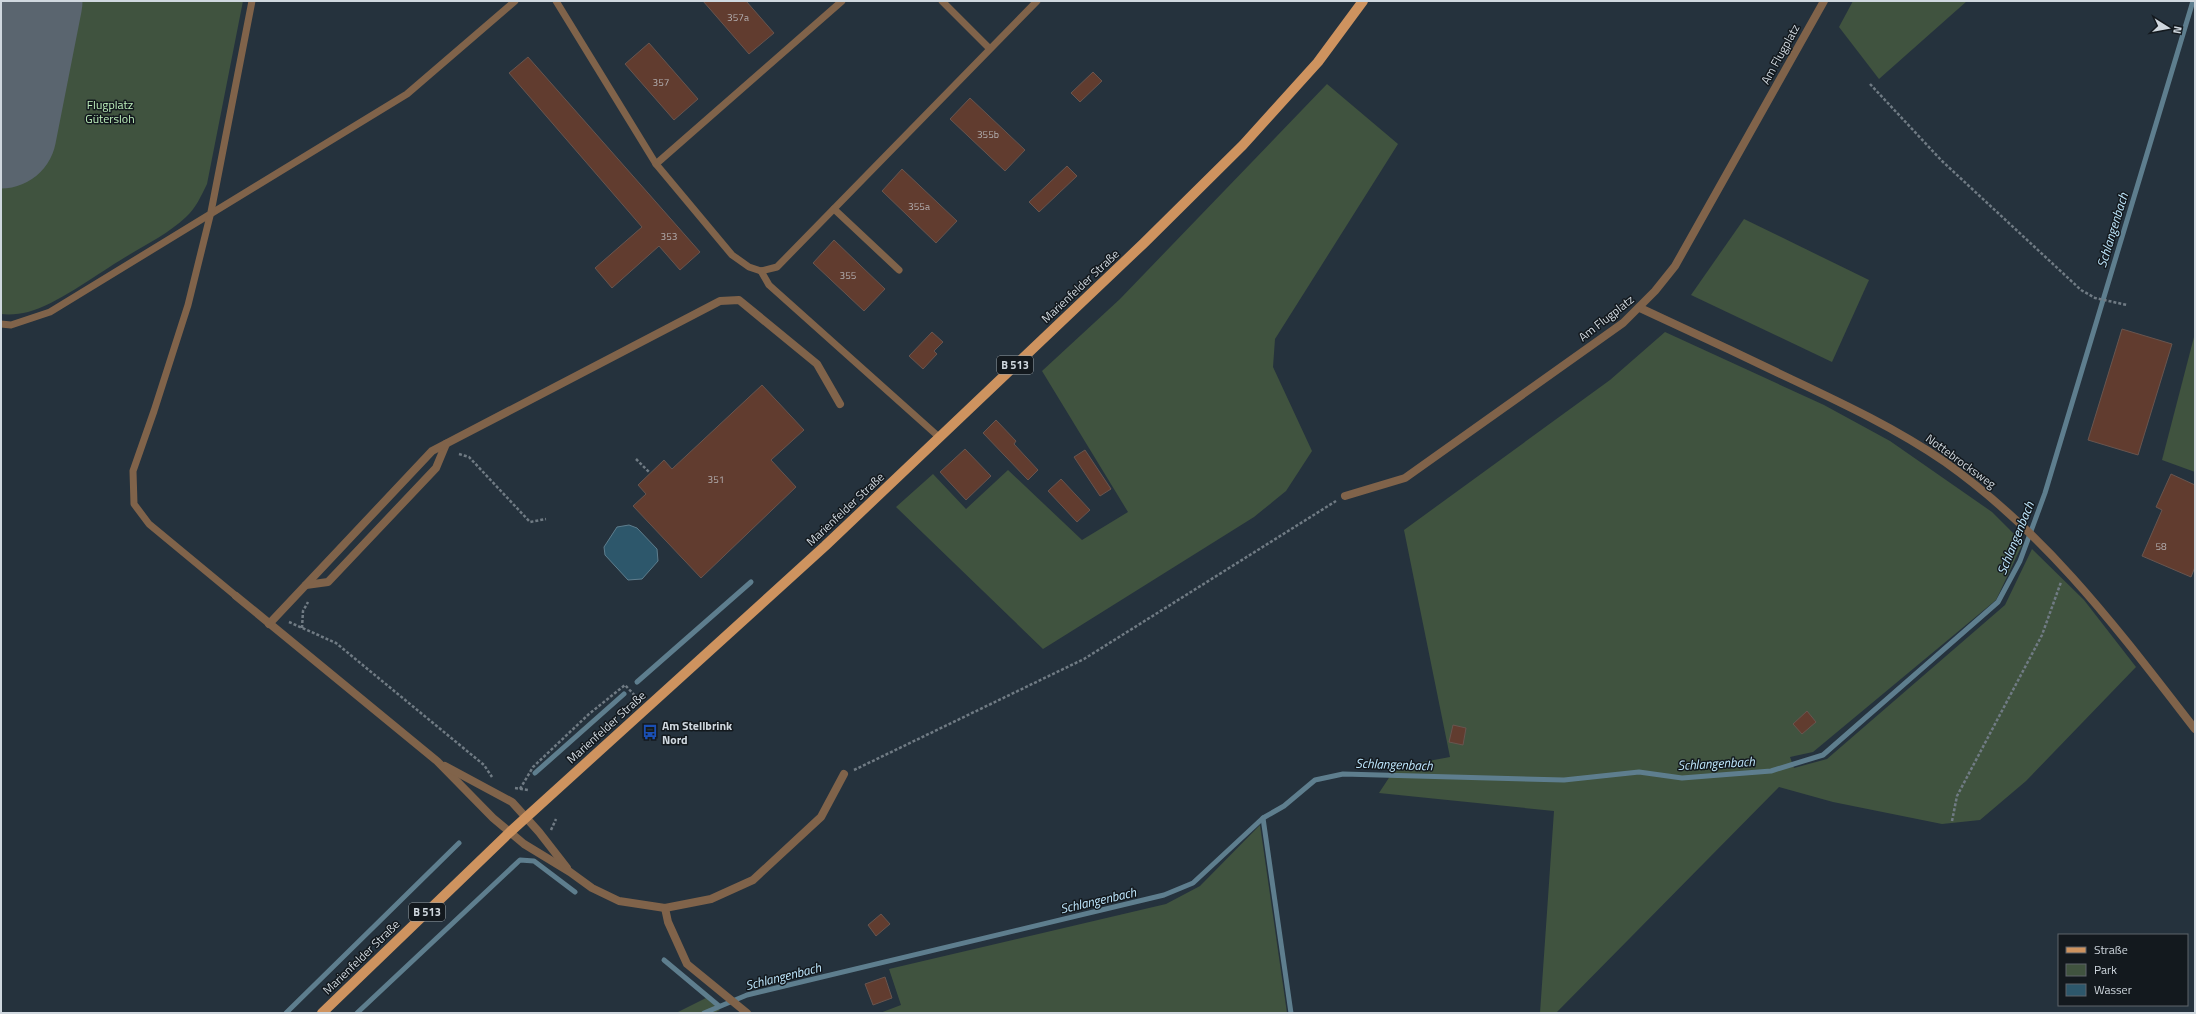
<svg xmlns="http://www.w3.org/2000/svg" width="2196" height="1014" font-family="'Titillium Web',sans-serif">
<rect width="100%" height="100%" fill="#25323d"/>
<g fill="#40533f">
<path d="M1,1H243L207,184C201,196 196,208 186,217C167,235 141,247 119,261C93,277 57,304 28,312C20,314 10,315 1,314Z"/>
<path d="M1853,1H1967L1879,79L1839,27Z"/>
<path d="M1327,84L1398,144L1275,339L1273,367L1312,451L1286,491L1254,517L1043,649L896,507L933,474L966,509L1008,470L1082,540L1128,512L1042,371L1120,299Z"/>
<path d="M1744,219L1869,280L1832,362L1691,295Z"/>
<path d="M1665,332L1824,405L1890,441L1992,512L2023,543L1996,600L1813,752L1790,757L1794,768L1827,759L2005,605L2032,549L2084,600L2136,667L2026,781L1980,820L1942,824L1833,802L1779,787L1556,1013H1540L1554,811L1379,793L1396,767L1450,757L1404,530L1610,380Z"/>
<path d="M2194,337H2195V472L2162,460Z"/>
<path d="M1260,825L1287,1013H880L901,1005L889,969L1166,904L1200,886Z"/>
<path d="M706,998L720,1010L714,1013H676Z"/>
</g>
<path fill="#2d576b" stroke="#5e7e8e" d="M629,525L637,528L657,549L658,561L642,579L628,580L605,555L604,547L617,527Z"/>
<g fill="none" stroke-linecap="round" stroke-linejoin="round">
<g stroke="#5e7e8e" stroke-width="5">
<path d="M637,682L751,582"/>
<path d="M535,773L624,694"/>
<path d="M1263,818L1291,1013"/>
<path d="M664,960L719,1006"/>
<path d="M286,1013L459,843"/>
<path d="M357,1013L520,860L534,861L575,892"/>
<path d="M704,1013L747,995L1164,895L1193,883L1263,818L1284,806L1315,780L1343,774L1564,780L1639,772L1682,778L1771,771L1823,755L1998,602L2020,561L2045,493L2193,1"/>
</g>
<path stroke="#5a656f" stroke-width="111" d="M1,133L27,1"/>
</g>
<g fill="#613c2f" stroke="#68554f">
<path d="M703,1H746L774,33L749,54Z"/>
<path d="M649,43L698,99L674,120L625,64Z"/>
<path d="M528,57L700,252L680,270L659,246L612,288L595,268L642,227L509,73Z"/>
<path d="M1093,72L1102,81L1080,102L1071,93Z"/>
<path d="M970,98L1025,150L1005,171L950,119Z"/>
<path d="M1067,166L1077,176L1039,212L1029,202Z"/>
<path d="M902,169L957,221L936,243L882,191Z"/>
<path d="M834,240L885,289L864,311L813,263Z"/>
<path d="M2122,329L2172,344L2138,455L2088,440Z"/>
<path d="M932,332L943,342L934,351L937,354L923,369L909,356Z"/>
<path d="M762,385L804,430L771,460L796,487L701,578L633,506L646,494L638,485L664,460L672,469Z"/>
<path d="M996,420L1016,441L1014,444L1038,470L1028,480L983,433Z"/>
<path d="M965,449L991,476L966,500L940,472Z"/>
<path d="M1085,450L1111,489L1100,496L1074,457Z"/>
<path d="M2171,474L2195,485V567L2191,577L2142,556L2162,510L2156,507Z"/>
<path d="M1061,479L1090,510L1077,522L1048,491Z"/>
<path d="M1807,711L1816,722L1802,734L1793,724Z"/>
<path d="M1453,725L1466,728L1463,745L1449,742Z"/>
<path d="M881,914L890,924L876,936L868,925Z"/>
<path d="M885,977L892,998L873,1005L865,984Z"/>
</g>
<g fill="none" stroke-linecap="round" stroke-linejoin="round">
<g stroke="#707b84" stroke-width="2.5" stroke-dasharray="3 2" stroke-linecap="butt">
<path d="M1870,84L1942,161L2081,290L2095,298L2127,305"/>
<path d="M459,454L469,457L530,522L546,519"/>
<path d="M636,459L650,473"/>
<path d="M289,622L336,643L484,765L492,777"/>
<path d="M302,628L303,611L308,602"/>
<path d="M854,770L1084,659L1336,501"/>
<path d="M515,788L528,790"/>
<path d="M520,789L533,767L589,714L625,685L638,699"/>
<path d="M1952,821L1957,796L2042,635L2061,582"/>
<path d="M551,830L556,819"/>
</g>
<g stroke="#80634a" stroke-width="7">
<path d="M556,1L656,164L732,255L749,267L761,271L777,267L1037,1"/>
<path d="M942,1L989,48"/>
<path d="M656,164L842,1"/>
<path d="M834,209L899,270"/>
<path d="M761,271L769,285L939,437"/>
<path d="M1,324L11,325L50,312L407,94L515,1"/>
<path d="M236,596L149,524L134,504L133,471L154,411L188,305L211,212L252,1"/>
</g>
<g stroke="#80634a" stroke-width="8">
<path d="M1640,308C1690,331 1741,355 1791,379C1844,404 1897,429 1945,462C2048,535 2119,631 2195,729"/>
<path d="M1345,496L1405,478L1623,323L1655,291L1675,266L1824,1"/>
<path d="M306,585L328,582L436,468L446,444"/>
<path d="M236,596L437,761L493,818L524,844L570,872L592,888L619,901L665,908L711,899L753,880L821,817L844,774"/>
<path d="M269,624L432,451L720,301L739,300L817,364L840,404"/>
<path d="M445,766L512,802L539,832L567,868"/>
<path d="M665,908L668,922L687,964L747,1013"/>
</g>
<path stroke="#ce935f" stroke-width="10" d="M322,1013L510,832L825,546L1144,243L1243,145L1318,62L1363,1"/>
</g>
<defs>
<symbol id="bus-bare" viewBox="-9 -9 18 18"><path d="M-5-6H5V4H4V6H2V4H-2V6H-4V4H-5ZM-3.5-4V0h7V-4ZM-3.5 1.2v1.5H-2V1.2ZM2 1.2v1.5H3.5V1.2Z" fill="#1a4fb4" stroke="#13191e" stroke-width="2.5" paint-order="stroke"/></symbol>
</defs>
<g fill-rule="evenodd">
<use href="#bus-bare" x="639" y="721" width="22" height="22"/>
</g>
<g text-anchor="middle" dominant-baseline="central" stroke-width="3" stroke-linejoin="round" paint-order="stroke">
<g font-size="10" fill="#b4b1b3">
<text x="738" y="17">357a</text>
<text x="661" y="82">357</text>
<text x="988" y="134">355b</text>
<text x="919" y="206">355a</text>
<text x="669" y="236">353</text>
<text x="848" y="275">355</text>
<text x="716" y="479">351</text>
<text x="2161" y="546">58</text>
</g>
<g fill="#13191e" stroke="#979fa5" stroke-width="1">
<rect x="997" y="356" width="36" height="18" rx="3"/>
<rect x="409" y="903" width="36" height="18" rx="3"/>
</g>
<g font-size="11" font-weight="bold" fill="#d0d8df">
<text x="1015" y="365">B 513</text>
<text x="427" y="912">B 513</text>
</g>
<g font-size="12" fill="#d0d8df" stroke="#13191e">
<text transform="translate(1780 54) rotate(-61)">Am Flugplatz</text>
<text transform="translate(1080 286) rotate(-43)">Marienfelder Straße</text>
<text transform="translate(1606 318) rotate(-38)">Am Flugplatz</text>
<text transform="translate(1961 461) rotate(36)">Nottebrocksweg</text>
<text transform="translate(845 509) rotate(-43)">Marienfelder Straße</text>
<text transform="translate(606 727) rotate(-42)">Marienfelder Straße</text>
<text transform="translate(361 957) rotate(-44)">Marienfelder Straße</text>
</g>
<g font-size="12" fill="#bdefbb" stroke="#13191e">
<text x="110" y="104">Flugplatz<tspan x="110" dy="14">Gütersloh</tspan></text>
</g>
<g font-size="12" font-weight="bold" fill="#d0d8df" stroke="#13191e" text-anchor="start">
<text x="662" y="725">Am Stellbrink<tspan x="662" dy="14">Nord</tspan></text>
</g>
<g font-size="13" font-style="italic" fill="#c0e9ff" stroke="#13191e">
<text transform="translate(2112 230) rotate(-73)">Schlangenbach</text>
<text transform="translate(2015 538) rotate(-68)">Schlangenbach</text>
<text transform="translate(1716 763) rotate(-3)">Schlangenbach</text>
<text transform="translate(1394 764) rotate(2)">Schlangenbach</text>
<text transform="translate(1098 900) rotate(-13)">Schlangenbach</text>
<text transform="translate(783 976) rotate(-14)">Schlangenbach</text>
</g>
</g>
<rect width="2196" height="1014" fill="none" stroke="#d0d8df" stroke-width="4"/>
<rect x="2058" y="934" width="130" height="72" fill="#13191e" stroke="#5f656b"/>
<rect x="2066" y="947" width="20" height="6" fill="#ce935f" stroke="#5f656b"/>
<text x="2094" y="954" font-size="12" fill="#d0d8df">Straße</text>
<rect x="2066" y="964" width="20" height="12" fill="#40533f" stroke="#5f656b"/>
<text x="2094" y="974" font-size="12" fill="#d0d8df">Park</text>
<rect x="2066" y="984" width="20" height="12" fill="#2d576b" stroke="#5f656b"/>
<text x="2094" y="994" font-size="12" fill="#d0d8df">Wasser</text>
<g transform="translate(2168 28) rotate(101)" stroke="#13191e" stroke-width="3" paint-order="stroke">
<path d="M0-3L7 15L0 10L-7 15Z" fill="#d0d8df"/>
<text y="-6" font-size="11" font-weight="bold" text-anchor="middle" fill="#d0d8df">N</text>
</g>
</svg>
